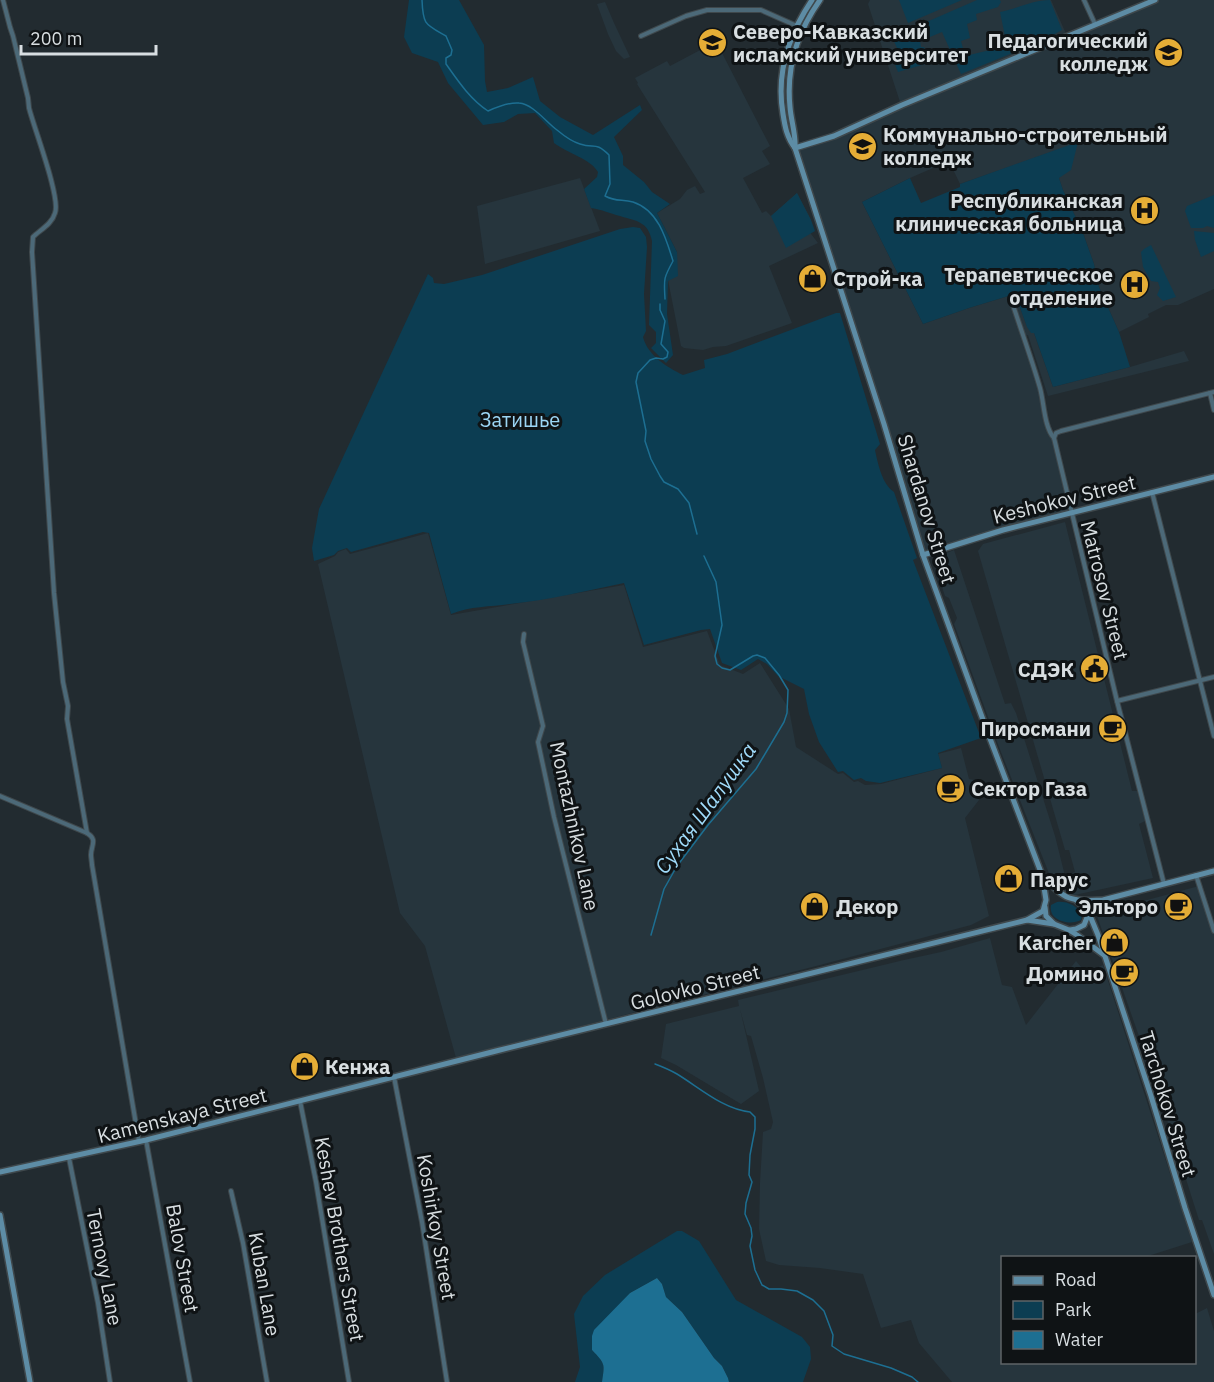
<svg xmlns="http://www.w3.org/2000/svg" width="1214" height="1382" font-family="'IBM Plex Sans',sans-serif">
<rect width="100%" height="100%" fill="#222b30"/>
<g fill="#26353d">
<path d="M870,0H1051L1067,36L1155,0H1214V289L1178,305H1166L1148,314L1149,317L1119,332L1099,287L1094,264L1083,233L1063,190L1059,178L1077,143L960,184L949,161L910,178L862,202L923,324L969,308L1015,294L1027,326L1034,333L1053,387L1130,367L1184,351L1189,361L1048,396L1028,335L1024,336L1032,360L1049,432L1054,438L1071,514L1003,530L923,555L795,148L834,136L901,105L868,4Z"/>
<path d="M605,2L614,23L630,57L624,59L616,51L608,34L597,4Z"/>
<path d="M704,48L710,58L722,53L770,146L762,151L770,164L743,178L762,213L766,211L771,216L797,193L811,220L808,230L818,243L769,266L792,323L726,346L713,347L703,350L684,348L681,346L668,280L677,252L657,213L680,199L687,190L695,186L700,194L705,192L637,84L638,83L635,78L667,61L670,66Z"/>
<path d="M580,178L600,231L485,264L477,206Z"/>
<path d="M1065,522L1132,791H1137L1145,821L1139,824L1153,878L1070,896L1061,893L1054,886L999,747L954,624L957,618L949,598L945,596L936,569L937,565L946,561L944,554L954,550L1005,704L1011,703L1016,713L1055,836L1065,876L1075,872L1069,850H1065L978,551L983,544Z"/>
<path d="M428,533L451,615L624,585L643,647L707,631L720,665L743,674L760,663L789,709L796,747L838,774L843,773L854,782L858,781L865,785L881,784L942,768L938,754L961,748L969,779L974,780L979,800L965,818L989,916L971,925L820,965L456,1058L425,946L400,913L318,564L335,556L338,552L346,549L350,554Z"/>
<path d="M1199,886L1214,934V1254L1202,1220H1199L1155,1082L1097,916L1101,909L1125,906Z"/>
<path d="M990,938L1002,985L1012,987L1026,1025L1076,961L1081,967L1084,976L1089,982L1092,970L1103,965L1192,1242L1145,1257L1002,1258V1362H1194L1195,1314L1207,1308L1214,1331V1382H952L919,1343L911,1320L881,1328L863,1274L820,1268L779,1265L766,1261L759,1229L760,1183L763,1132L771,1129L773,1122L763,1078L751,1036L747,1035L740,1009L759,1091L741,1104L676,1065L661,1058L666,1024L739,1006L738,1000L904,960L941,952Z"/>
</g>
<g fill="#0c3d52">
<path d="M409,0H459L484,45L485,81L487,92L508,88L533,77L540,101L560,117L593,135L640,105L642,110L614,137L623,156V165L644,182L652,192L670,204L657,213L677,252L678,276L668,281L667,314L673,355L666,363L651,348L656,343V332L649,325L652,241C648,221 636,221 620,216C609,213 603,210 591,208L584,189L597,177L598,172C591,159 567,153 554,143L552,131L535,113L518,114L504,122L483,125L448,83L438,62L412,53L404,37Z"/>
<path d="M899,0H962L908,23Z"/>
<path d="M977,0H1000L1001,2L998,7L976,14L977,20L967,24L970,38L961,41L965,56L1007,46L1000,12C1017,9 1032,0 1050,0L1062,30L1044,40L961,74L942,32L920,41L921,47H924L929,63L898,72L892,57L898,50L892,37Z"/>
<path d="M1078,142L1071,170L1059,178L1063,190L1083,233L1094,264L1099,287L1119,332L1130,367L1053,387L1034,333H1031L1027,327L1015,294L969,308L923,324L862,202L910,178L921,203L960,187V184Z"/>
<path d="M797,193L811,220L815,231L786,248L771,216Z"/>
<path d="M1214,195V228L1207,226L1203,228H1191L1185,211L1187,206Z"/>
<path d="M633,227L640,228L646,237L647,247L644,294L646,331L643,337C648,356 667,367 683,375L705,368L704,360L727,354L836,313H840L880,444L875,450C878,464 882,484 894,492L917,558L913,560L981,738L938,753L942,768L880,783L866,781L861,778L854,780L843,771L838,772L819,742L809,714L804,689L778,676L767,664L758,659L741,670L722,663L710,629L701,630L644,645L624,583C587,591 548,600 510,604C490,607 470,606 451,614L429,533L423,532L351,552L347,548L338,551L334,555L314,561L312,548L319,509L428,274L433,278L434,283L444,284L482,275L620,229Z"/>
<path d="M1194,231L1214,233V251L1201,257L1195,240Z"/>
<path d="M1151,245L1176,297L1163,301L1157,295L1160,288L1158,282L1151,281L1143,267L1141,252L1144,249Z"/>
<path d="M1057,902C1068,901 1076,906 1082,914L1081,920C1070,926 1048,921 1051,905Z"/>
<path d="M677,1231H682L699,1241L736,1300L802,1337L810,1347L811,1359L803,1382H729L728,1378L722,1366L714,1358L682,1312L666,1297L662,1284L657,1278L630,1293L621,1304L592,1350C605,1364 605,1363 602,1382H575L580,1367L574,1314L583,1296L605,1275Z"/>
</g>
<path fill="#1d6f92" d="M657,1278L662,1284L666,1297L682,1312L714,1358L722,1366L728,1378L729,1382H602C605,1363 605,1364 592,1350V1336L594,1330L630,1293Z"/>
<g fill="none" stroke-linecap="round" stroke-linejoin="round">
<g stroke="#1d6f92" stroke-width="1.5">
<path d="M422,0C423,25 425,24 446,36L452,50L451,55L446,58V64C458,81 470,99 488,111C497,107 509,102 519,103C533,104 546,122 557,130C563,135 573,142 580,144C595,149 595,141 609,155L610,184L605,196C616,202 622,199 633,202C658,210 666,238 673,261C663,279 664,279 665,299"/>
<path d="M660,304V310L665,321L661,344L668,352L667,357L663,359L656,358L650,360L638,373L636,382L646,431L645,441L651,459L660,476L664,482L678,489L689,503L697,534"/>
<path d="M651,935L664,889L677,866L708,825L756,769L784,722L787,713L788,690L779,675L765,658L757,655L753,656L730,670L722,668L717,664L715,656L722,625L716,582L704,556"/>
<path d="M655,1064C663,1067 670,1070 677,1074C700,1088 723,1109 750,1112L755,1117V1129L750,1155L749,1175L752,1182L746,1203L745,1214L751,1228L752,1236L750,1246L755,1270L762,1285L769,1289H781L797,1291L813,1300L824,1311L833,1335L832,1346L844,1354L891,1368L912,1377L918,1382"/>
</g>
<defs>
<g id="street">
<path d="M3,0L10,27L13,36L28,98L29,108C34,128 61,198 55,213C52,224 40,230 33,237L32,252L54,593L63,682L68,706L67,719L87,833"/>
<path d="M1084,0L1095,24"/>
<path d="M641,36L686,16L707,10H761L797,26"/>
<path d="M1013,305C1022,333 1032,360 1040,388C1044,402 1044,427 1054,438L1117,701L1164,884"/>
<path d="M1210,393L1214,410"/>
<path d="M1054,438L1056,433L1061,431L1214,392"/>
<path d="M1152,492L1214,736"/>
<path d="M524,634L523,642L543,726L538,742L554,817L606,1024"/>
<path d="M1117,701L1214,677"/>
<path d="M0,796L87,833C98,840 91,845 91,855C91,857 92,863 92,865L139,1142"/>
<path d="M1196,875L1214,931"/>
<path d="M394,1077L422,1222L447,1382"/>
<path d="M300,1101L316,1182L349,1382"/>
<path d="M146,1140L190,1382"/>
<path d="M69,1158L98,1303L110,1382"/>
<path d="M231,1191L243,1243L267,1382"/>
</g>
<g id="secondary">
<path d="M795,148L834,136L902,105L1155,0"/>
<path d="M795,148C796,134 791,121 790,107C786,68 798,31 820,0"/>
<path d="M923,555L1003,530L1214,477"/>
<path d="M1043,876C1064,900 1071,902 1103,900L1214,871"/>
<path d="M1076,900L1088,911L1098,935L1151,1096L1185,1208L1214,1295"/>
<path d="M1045,907L1046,916L1054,924L1069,930L1077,935L1104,955"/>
<path d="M1027,920L1054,924"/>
<path d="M1070,930L1076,929L1084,925L1088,915"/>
<path d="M0,1172L146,1140L496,1051L1027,920L1043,911L1046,900L1042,875L986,728L923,555L884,424L795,148C787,138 785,127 783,114C776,73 789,34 812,0"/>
<path d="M0,1215L30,1382"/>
</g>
</defs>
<use href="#street" stroke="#3f484c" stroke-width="6"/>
<use href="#secondary" stroke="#3f484c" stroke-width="8"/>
<use href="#street" stroke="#4c6978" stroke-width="4"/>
<use href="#secondary" stroke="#5d8ca5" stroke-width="5"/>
</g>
<defs>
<symbol id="university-disc" viewBox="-11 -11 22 22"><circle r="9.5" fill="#e5ad36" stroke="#0f1315"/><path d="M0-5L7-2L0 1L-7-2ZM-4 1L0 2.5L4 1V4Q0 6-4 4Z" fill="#111"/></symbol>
<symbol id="hospital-disc" viewBox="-11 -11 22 22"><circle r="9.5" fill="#e5ad36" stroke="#0f1315"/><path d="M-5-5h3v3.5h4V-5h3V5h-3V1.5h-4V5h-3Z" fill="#111"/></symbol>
<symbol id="shop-disc" viewBox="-11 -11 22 22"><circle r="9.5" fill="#e5ad36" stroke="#0f1315"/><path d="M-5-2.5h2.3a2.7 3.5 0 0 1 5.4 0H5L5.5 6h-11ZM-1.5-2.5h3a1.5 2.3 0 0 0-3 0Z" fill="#111"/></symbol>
<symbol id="civic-disc" viewBox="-11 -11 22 22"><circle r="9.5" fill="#e5ad36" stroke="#0f1315"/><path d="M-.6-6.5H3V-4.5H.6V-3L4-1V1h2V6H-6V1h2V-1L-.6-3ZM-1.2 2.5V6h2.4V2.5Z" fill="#111"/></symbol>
<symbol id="cafe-disc" viewBox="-11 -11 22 22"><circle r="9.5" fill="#e5ad36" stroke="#0f1315"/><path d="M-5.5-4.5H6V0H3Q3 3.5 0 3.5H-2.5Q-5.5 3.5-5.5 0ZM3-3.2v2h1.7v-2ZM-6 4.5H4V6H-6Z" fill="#111"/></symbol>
</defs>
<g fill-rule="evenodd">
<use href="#university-disc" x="696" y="26" width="33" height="33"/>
<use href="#university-disc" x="1152" y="36" width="33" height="33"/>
<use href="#university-disc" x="846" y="130" width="33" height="33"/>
<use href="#hospital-disc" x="1128" y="194" width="33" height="33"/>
<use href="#shop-disc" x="796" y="262" width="33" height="33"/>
<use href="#hospital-disc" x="1118" y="268" width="33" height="33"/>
<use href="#civic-disc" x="1078" y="652" width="33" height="33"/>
<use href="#cafe-disc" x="1096" y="712" width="33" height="33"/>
<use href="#cafe-disc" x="934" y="772" width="33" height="33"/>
<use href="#shop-disc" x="992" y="862" width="33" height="33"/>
<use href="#shop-disc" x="798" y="890" width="33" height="33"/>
<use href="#cafe-disc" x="1162" y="890" width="33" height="33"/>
<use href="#shop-disc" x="1098" y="926" width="33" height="33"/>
<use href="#cafe-disc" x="1108" y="956" width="33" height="33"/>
<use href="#shop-disc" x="288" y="1050" width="33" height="33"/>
</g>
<g text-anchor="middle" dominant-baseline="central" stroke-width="6" stroke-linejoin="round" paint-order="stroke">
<g font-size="20" font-weight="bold" fill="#d8dee1" stroke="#0f1315" text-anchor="end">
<text x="733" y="31" text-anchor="start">Северо-Кавказский<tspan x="733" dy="23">исламский университет</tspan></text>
<text x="1148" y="40">Педагогический<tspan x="1148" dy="23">колледж</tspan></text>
<text x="883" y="134" text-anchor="start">Коммунально-строительный<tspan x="883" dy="23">колледж</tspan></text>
<text x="1123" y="200">Республиканская<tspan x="1123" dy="23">клиническая больница</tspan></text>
<text x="1113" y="274">Терапевтическое<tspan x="1113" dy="23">отделение</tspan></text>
<text x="833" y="278" text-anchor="start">Строй-ка</text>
<text x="1074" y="669">СДЭК</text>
<text x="1091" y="728">Пиросмани</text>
<text x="971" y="788" text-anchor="start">Сектор Газа</text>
<text x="1030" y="879" text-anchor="start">Парус</text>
<text x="836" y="906" text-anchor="start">Декор</text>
<text x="1158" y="906">Эльторо</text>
<text x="1093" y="942">Kаrcher</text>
<text x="1104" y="973">Домино</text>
<text x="325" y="1066" text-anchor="start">Кенжа</text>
</g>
<g font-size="20" fill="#9cd6f5" stroke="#0f1315">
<text x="520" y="419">Затишье</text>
</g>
<g font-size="20" fill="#d8dee1" stroke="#0f1315">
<text transform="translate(1064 499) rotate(-14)">Keshokov Street</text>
<text transform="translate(927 509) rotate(73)">Shardanov Street</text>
<text transform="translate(1105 590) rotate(76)">Matrosov Street</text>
<text transform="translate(575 826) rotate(78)">Montazhnikov Lane</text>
<text transform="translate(695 987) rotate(-14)">Golovko Street</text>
<text transform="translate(1168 1104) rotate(73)">Tarchokov Street</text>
<text transform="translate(182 1115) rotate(-14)">Kamenskaya Street</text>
<text transform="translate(437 1227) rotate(80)">Koshirkoy Street</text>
<text transform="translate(340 1239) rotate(80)">Keshev Brothers Street</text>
<text transform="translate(183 1258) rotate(80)">Balov Street</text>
<text transform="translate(105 1267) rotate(79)">Ternovy Lane</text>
<text transform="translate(265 1284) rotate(80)">Kuban Lane</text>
</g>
<g font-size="21" font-style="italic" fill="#a0dbfa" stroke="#0f1315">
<text transform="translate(705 808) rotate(-54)">Сухая Шалушка</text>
</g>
</g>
<rect x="1001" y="1256" width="195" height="108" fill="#0f1315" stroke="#5f6467" stroke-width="1.5"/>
<rect x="1013" y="1276" width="30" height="9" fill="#5d8ca5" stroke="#5f6467" stroke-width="1.5"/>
<text x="1055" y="1286" font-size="18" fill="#d8dee1">Road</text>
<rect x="1013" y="1301" width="30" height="18" fill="#0c3d52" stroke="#5f6467" stroke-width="1.5"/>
<text x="1055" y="1316" font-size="18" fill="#d8dee1">Park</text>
<rect x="1013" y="1331" width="30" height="18" fill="#1d6f92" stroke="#5f6467" stroke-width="1.5"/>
<text x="1055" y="1346" font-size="18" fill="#d8dee1">Water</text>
<path d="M21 45v9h135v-9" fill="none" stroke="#d8dee1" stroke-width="3"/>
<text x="30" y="45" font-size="18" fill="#d8dee1" stroke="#0f1315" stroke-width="4.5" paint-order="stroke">200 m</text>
</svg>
